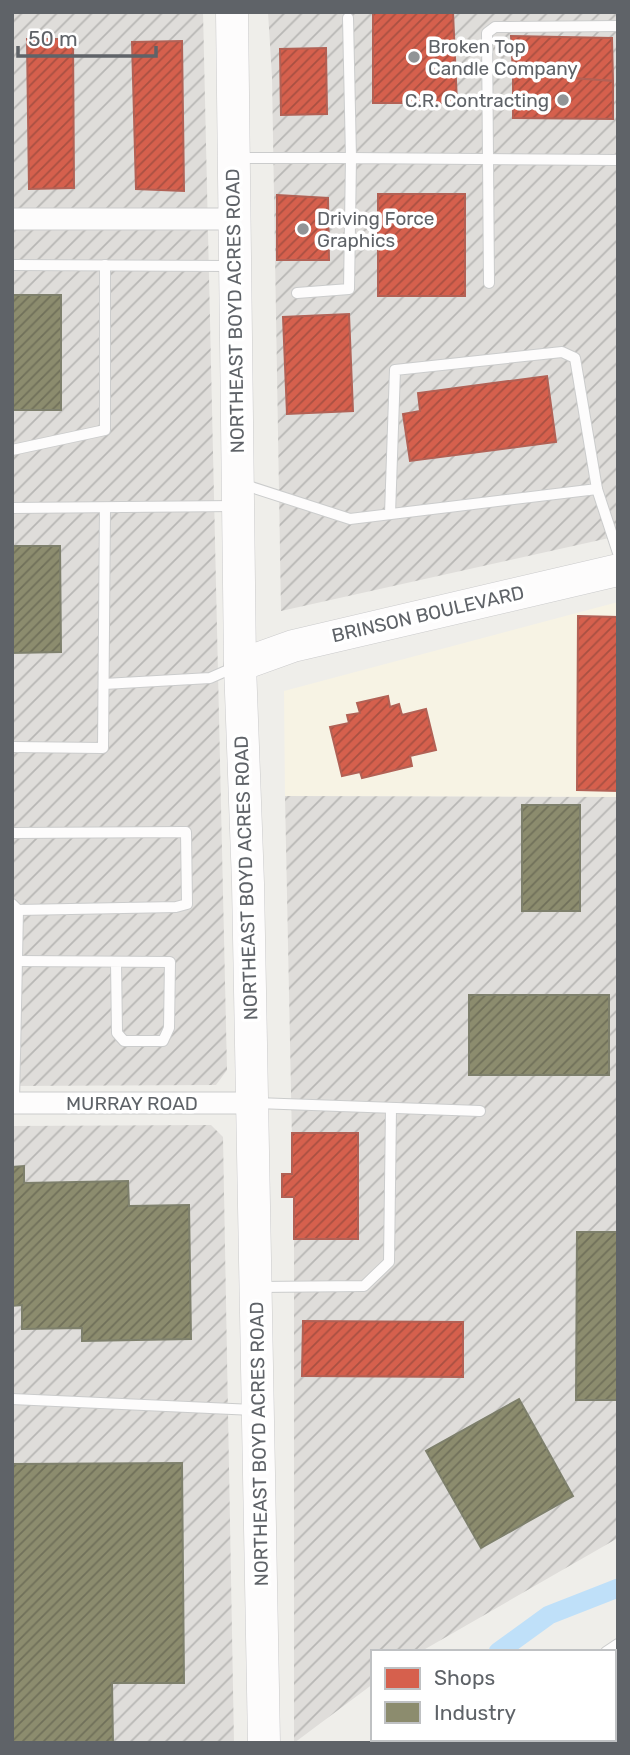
<svg xmlns="http://www.w3.org/2000/svg" width="630" height="1755" font-family="Rubik,sans-serif">
<defs>
<pattern id="industrial-furrows" width="10" height="10" patternUnits="userSpaceOnUse" patternTransform="scale(1.75)"><rect width="10" height="10" fill="#dfddda"/><path d="M-1 1l2-2M0 10L10 0M9 11l2-2" fill="none" stroke="#b8b7b5"/></pattern>
<pattern id="shops-hatch" width="6" height="6" patternUnits="userSpaceOnUse" patternTransform="scale(1.75)"><rect width="6" height="6" fill="#d6604d"/><path d="M-1 1l2-2M0 6l6-6M5 7l2-2" fill="none" stroke="#a85042"/></pattern>
<pattern id="industry-hatch" width="6" height="6" patternUnits="userSpaceOnUse" patternTransform="scale(1.75)"><rect width="6" height="6" fill="#8c8c6e"/><path d="M-1 1l2-2M0 6l6-6M5 7l2-2" fill="none" stroke="#70705a"/></pattern>
</defs>
<rect width="100%" height="100%" fill="#efeeea"/>
<path fill="#f7f3e4" d="M618,602V797L285,796L284,691Z"/>
<g fill="url(#industrial-furrows)">
<path d="M12,12H203L227,1070L216,1085L12,1086Z"/>
<path d="M268,12H618V536L281,611L272,77Z"/>
<path d="M285,796L618,797V1538L420,1652H373V1684L294,1743V1239Z"/>
<path d="M211,1125L223,1137L234,1743H12V1126Z"/>
</g>
<g fill="url(#shops-hatch)" stroke="#b26155" stroke-width="2">
<path d="M373,12H453L457,103H373Z"/>
<path d="M511,36L612,38L613,81L513,74Z"/>
<path d="M27,39H73L74,188L29,189Z"/>
<path d="M182,41L184,191L136,189L132,42Z"/>
<path d="M326,48L327,114L281,115L280,49Z"/>
<path d="M513,74L613,81V119L513,118Z"/>
<rect x="378" y="194" width="87" height="102"/>
<path d="M277,195L328,198L329,260H277Z"/>
<path d="M349,314L353,411L287,414L283,317Z"/>
<path d="M547,376L556,442L410,461L403,414L420,411L418,393Z"/>
<path d="M578,616L618,617V791L577,790Z"/>
<path d="M388,696L390,707L399,704L402,715L426,709L436,750L410,756L412,766L362,778L360,772L342,776L330,727L349,723L347,715L360,713L357,703Z"/>
<path d="M292,1133H358V1239H294V1197H282V1174H292Z"/>
<path d="M303,1321L463,1322V1377L302,1376Z"/>
</g>
<g fill="url(#industry-hatch)" stroke="#7e806c" stroke-width="2">
<rect x="12" y="295" width="49" height="115"/>
<path d="M12,546H60L61,652L12,653Z"/>
<rect x="522" y="805" width="58" height="106"/>
<rect x="469" y="995" width="140" height="80"/>
<path d="M24,1166V1183L128,1181L129,1206L189,1205L191,1339L82,1341V1328L22,1329V1305L12,1306V1167Z"/>
<path d="M577,1232H618V1400H576Z"/>
<path d="M519,1399L573,1496L481,1548L426,1451Z"/>
<path d="M182,1463L184,1683H112L113,1743H12V1464Z"/>
</g>
<g fill="none" stroke-linecap="round" stroke-linejoin="round">
<g stroke="#bfe0f9" stroke-width="19">
<path d="M498,1652L549,1615L618,1588"/>
<path d="M614,1684L618,1682"/>
<path d="M398,1743L402,1739"/>
<path d="M539,1743L544,1739"/>
</g>
<defs>
<g id="lane">
<path d="M236,158H351L348,18"/>
<path d="M12,265L231,266"/>
<path d="M489,283L487,33L495,27L618,26"/>
<path d="M297,293L349,289L351,158L616,160"/>
<path d="M12,450L105,430V265"/>
<path d="M242,484L350,519L597,489L575,358L562,352L395,370L390,514"/>
<path d="M597,489L618,553"/>
<path d="M12,508L235,506"/>
<path d="M104,684L210,678L235,667"/>
<path d="M12,747L103,748L105,509"/>
<path d="M12,833L186,832L187,904L176,907L18,910"/>
<path d="M12,904L18,910L14,1103"/>
<path d="M17,961L170,962L169,1028L163,1041H124L117,1033L116,962"/>
<path d="M256,1103L480,1111"/>
<path d="M258,1287L364,1286L389,1262L391,1108"/>
<path d="M12,1399L254,1410"/>
<path d="M606,1652L618,1644"/>
<path d="M482,1743L487,1739"/>
</g>
<g id="street">
<path d="M12,219H235"/>
<path d="M12,1103H252"/>
</g>
<g id="secondary">
<path d="M232,12L240,665L248,883L264,1743"/>
<path d="M240,665L293,646L618,570"/>
</g>
</defs>
<use href="#lane" stroke="#cbcccc" stroke-width="12"/>
<use href="#street" stroke="#cbcccc" stroke-width="23"/>
<use href="#secondary" stroke="#cacacb" stroke-width="33"/>
<use href="#lane" stroke="#fdfcfc" stroke-width="10"/>
<use href="#street" stroke="#fdfcfc" stroke-width="21"/>
<use href="#secondary" stroke="#fdfcfc" stroke-width="32"/>
</g>
<g fill="#919496" stroke="#fff" stroke-width="2.5">
<circle cx="414" cy="57" r="7"/>
<circle cx="563" cy="100" r="7"/>
<circle cx="303" cy="229" r="7"/>
</g>
<g text-anchor="middle" dominant-baseline="central" stroke-width="7" stroke-linejoin="round" paint-order="stroke">
<g font-size="19" fill="#5f6368" stroke="#fff" text-anchor="start">
<text x="428" y="46">Broken Top<tspan x="428" dy="22">Candle Company</tspan></text>
<text x="549" y="100" text-anchor="end">C.R. Contracting</text>
<text x="317" y="218">Driving Force<tspan x="317" dy="22">Graphics</tspan></text>
</g>
<g font-size="19" fill="#5f6368" stroke="#fff">
<text transform="translate(235 311) rotate(-91)">NORTHEAST BOYD ACRES ROAD</text>
<text transform="translate(428 614) rotate(-13)">BRINSON BOULEVARD</text>
<text transform="translate(246 878) rotate(-92)">NORTHEAST BOYD ACRES ROAD</text>
<text x="132" y="1103">MURRAY ROAD</text>
<text transform="translate(259 1444) rotate(-91)">NORTHEAST BOYD ACRES ROAD</text>
</g>
</g>
<rect width="630" height="1755" fill="none" stroke="#5f6368" stroke-width="28"/>
<rect x="371" y="1650" width="245" height="91" fill="#ffffff" stroke="#bfc1c3" stroke-width="2"/>
<rect x="385" y="1668" width="35" height="21" fill="#d6604d" stroke="#bfc1c3" stroke-width="2"/>
<text x="434" y="1685" font-size="21" fill="#5f6368">Shops</text>
<rect x="385" y="1702" width="35" height="21" fill="#8c8c6e" stroke="#bfc1c3" stroke-width="2"/>
<text x="434" y="1720" font-size="21" fill="#5f6368">Industry</text>
<path d="M18 46v10h138v-10" fill="none" stroke="#5f6368" stroke-width="3.5"/>
<text x="28" y="46" font-size="21" fill="#5f6368" stroke="#ffffff" stroke-width="5" paint-order="stroke">50 m</text>
</svg>
